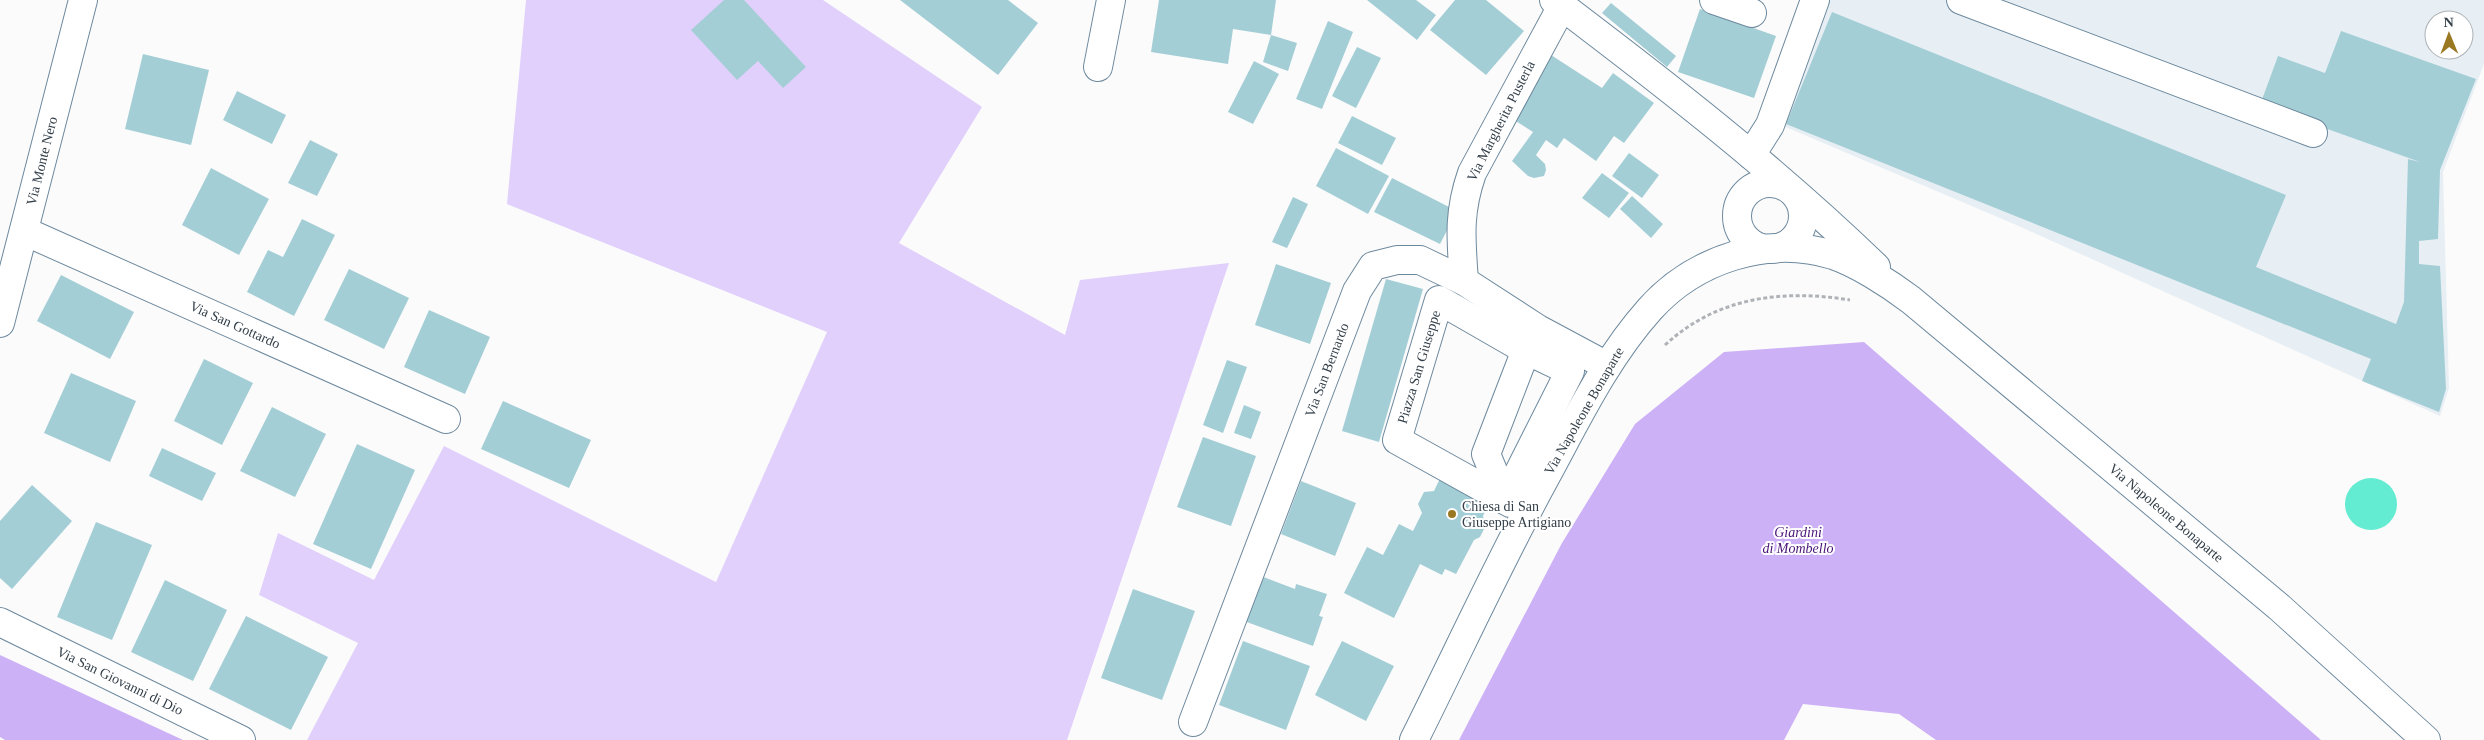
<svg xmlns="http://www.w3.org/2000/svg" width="2484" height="740" font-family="Georgia,serif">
<rect width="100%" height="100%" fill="#fbfbfb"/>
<path fill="#e7eff4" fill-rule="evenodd" d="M1802,0H2484V64L2443,172L2449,388L2440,416L2014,224L1762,117ZM2434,20H2464V50H2434Z"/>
<path fill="#e1d0fb" d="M526,0H823L982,107L899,243L1065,335L1080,280L1229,263L1067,740H307L358,643L259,595L278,533L374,580L444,446L716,582L827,332L507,204Z"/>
<g fill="#cdb1f6">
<path d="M1864,342L2321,740H1936L1899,714L1803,704L1784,740H1459L1562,543L1635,424L1724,352Z"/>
<path d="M0,655L183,740H5L0,737Z"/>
</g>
<circle fill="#63ecd2" cx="2371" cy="504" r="26"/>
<g fill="#a4ced6">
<path d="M724,0H744L806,67L783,88L758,61L737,80L691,30Z"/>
<path d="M900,0H1008L1038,23L998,75Z"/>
<path d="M1159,0H1276L1271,35L1233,29L1228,64L1151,52Z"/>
<path d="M1367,0H1416L1436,15L1417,40Z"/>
<path d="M1455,0H1486L1524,31L1486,75L1430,30Z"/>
<path d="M1611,3L1676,56L1667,67L1602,13Z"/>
<path d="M1700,9L1776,36L1754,98L1678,72Z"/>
<path d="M1832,12L2286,195L2256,267L2396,324L2404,302L2408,159L2420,162L2260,105L2278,56L2325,73L2341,31L2476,79L2440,170L2438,239L2419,241V264L2440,266L2446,389L2439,412L2362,381L2371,359L1786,124Z"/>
<path d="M1328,21L1353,32L1322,109L1296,99Z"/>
<path d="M1271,35L1297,43L1288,71L1263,62Z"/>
<path d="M1357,47L1381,58L1356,108L1332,96Z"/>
<path d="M143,54L209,70L191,145L125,129Z"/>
<path d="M1551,55L1602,88L1613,73L1654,103L1624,143L1614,136L1596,161L1564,138L1557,148L1546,140L1536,155L1545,164L1546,170L1544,176L1534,178L1528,176L1512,161L1533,132L1511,118Z"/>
<path d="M1254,61L1279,74L1253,124L1228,112Z"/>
<path d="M237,91L286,115L272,144L223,120Z"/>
<path d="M1352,116L1396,138L1382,165L1338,143Z"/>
<path d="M310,140L338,154L317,196L288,183Z"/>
<path d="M1336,148L1389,176L1368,214L1316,186Z"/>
<path d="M1629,153L1659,175L1642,198L1612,176Z"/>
<path d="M211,168L269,199L239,255L182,225Z"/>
<path d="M1602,173L1629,193L1609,218L1582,198Z"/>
<path d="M1392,178L1457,211L1440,244L1374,212Z"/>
<path d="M1632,196L1663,224L1651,238L1620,209Z"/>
<path d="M1293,197L1308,204L1287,248L1272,242Z"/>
<path d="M302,219L335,235L294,316L247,292L268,250L283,257Z"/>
<path d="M1276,264L1331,283L1310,344L1255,325Z"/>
<path d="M349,269L409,298L384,349L324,320Z"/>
<path d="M61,275L134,312L110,359L37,321Z"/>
<path d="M1386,279L1423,289L1379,442L1342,431Z"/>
<path d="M429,310L490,337L465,394L404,367Z"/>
<path d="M204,359L253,383L222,445L174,421Z"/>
<path d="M1227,360L1247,367L1223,433L1203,425Z"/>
<path d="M71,373L136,401L110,462L44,433Z"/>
<path d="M503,401L591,440L569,488L481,449Z"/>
<path d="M1244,405L1261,412L1251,439L1234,433Z"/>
<path d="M272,407L326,434L295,497L240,471Z"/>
<path d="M1203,437L1256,456L1231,526L1177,507Z"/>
<path d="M357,444L415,470L371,569L313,544Z"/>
<path d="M162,448L216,473L202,501L149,476Z"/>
<path d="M1444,470L1493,495L1483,516L1485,527L1480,537L1474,540L1456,574L1445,569L1442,575L1420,564L1394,618L1344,593L1367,547L1383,555L1399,524L1413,531L1422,513L1418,504L1424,492L1434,491Z"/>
<path d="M1301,481L1356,503L1335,556L1281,534Z"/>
<path d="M32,485L72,521L12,589L0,578V521Z"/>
<path d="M96,522L152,545L112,640L57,617Z"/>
<path d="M1261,576L1295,589L1296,584L1327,594L1319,616L1323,617L1313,646L1244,621Z"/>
<path d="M165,580L227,610L193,681L131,652Z"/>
<path d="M1133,589L1195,611L1162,700L1101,678Z"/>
<path d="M246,616L328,657L291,730L209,689Z"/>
<path d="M1243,641L1310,666L1286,730L1219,705Z"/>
<path d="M1342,641L1394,666L1366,721L1315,695Z"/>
</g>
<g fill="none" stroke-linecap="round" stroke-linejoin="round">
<defs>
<g id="minor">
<path d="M1554,0C1665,84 1776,170 1876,267"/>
<path d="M1714,0L1752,13"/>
<path d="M1961,0L2313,133"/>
<path d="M1098,67L1111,0"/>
<path d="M1751,155L1770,125L1815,0"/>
<circle cx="1770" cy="216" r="33"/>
<path d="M24,231L446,419"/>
<path d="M1464,281C1461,239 1458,213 1472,173L1562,6"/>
<path d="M1439,300L1526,350L1570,371L1505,500L1397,440Z"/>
<path d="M0,323L83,0"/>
<path d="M1510,503L1505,500L1486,454L1526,350L1535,335"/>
<path d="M0,622L241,740"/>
<path d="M1193,722L1357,291L1373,266L1397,260H1420L1464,281L1538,329L1607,366"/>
<path d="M1414,740C1458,652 1499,562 1546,476C1577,419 1606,358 1650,309C1695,259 1768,235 1833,255C1857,263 1890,284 1911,300L2279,607L2426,740"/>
</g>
</defs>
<use href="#minor" stroke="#6d899e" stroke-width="30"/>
<path stroke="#afb3b7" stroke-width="3" stroke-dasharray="4 2.5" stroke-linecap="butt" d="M1665,345C1717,297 1782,289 1850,300"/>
<use href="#minor" stroke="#fff" stroke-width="28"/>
</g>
<circle fill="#9a7822" stroke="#fff" stroke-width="2" cx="1452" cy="514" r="5"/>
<g text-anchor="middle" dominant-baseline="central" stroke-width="4" stroke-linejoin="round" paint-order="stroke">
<g font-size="14" fill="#323e48" stroke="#fff">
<text transform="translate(1501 121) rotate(-63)">Via Margherita Pusterla</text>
<text transform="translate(42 161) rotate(-76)">Via Monte Nero</text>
<text transform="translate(235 325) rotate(24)">Via San Gottardo</text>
<text transform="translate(1419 367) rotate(-73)">Piazza San Giuseppe</text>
<text transform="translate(1327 370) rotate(-69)">Via San Bernardo</text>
<text transform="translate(1584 411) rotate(-60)">Via Napoleone Bonaparte</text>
<text transform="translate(2166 513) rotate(40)">Via Napoleone Bonaparte</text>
<text transform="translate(120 681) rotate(26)">Via San Giovanni di Dio</text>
</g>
<g font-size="14" fill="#323e48" stroke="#fff" text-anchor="start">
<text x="1462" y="506">Chiesa di San<tspan x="1462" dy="16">Giuseppe Artigiano</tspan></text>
</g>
<g font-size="14" font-style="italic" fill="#491478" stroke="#fff">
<text x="1798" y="532">Giardini<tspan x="1798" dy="16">di Mombello</tspan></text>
</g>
</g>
<g transform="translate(2449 35) rotate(359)"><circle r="24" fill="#ffffff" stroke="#adb2b6"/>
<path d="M0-4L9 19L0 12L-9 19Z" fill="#9a7822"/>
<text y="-8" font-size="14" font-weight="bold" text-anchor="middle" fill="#323e48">N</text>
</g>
</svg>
